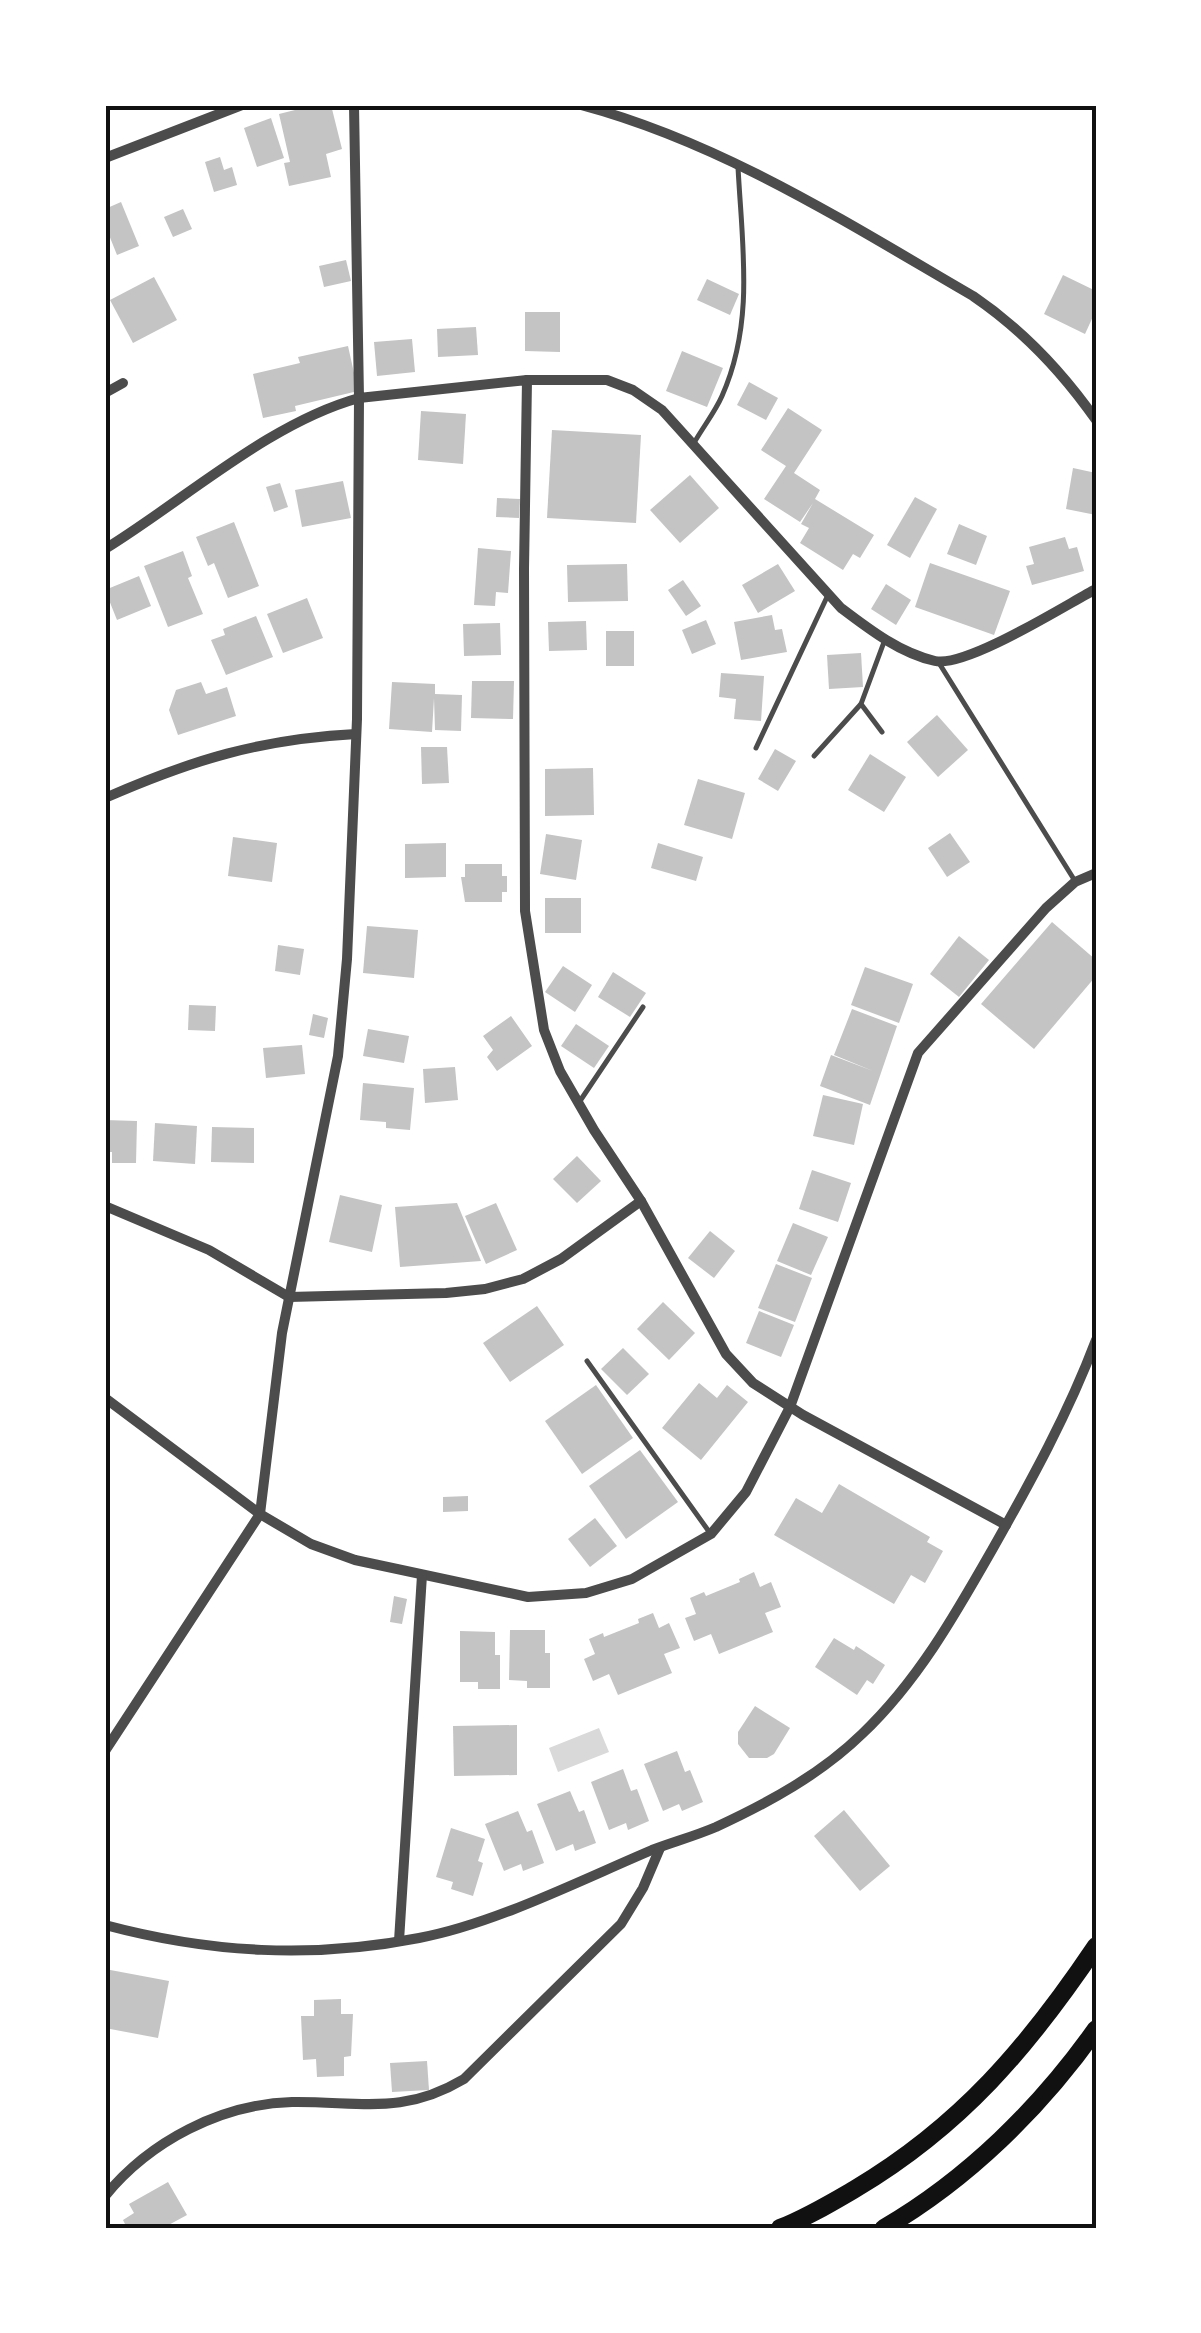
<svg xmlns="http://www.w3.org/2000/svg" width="1201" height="2333" font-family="Manrope,sans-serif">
<rect width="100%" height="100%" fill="#fff"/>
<path fill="#d9d9d9" d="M599,1728L609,1752L558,1772L549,1748Z"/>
<g fill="#c4c4c4">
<path d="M315,105H331L342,149L326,154L331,177L289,186L284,163L290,162L279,114Z"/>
<path d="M271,118L284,158L257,167L244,128Z"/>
<path d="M220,157L224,170L232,167L237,185L214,192L205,162Z"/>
<path d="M121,202L139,246L117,255L105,225V209Z"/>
<path d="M183,209L192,229L173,237L164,217Z"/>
<path d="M346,260L351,281L324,287L319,266Z"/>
<path d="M1063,275L1096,291V310L1085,334L1044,314Z"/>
<path d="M154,277L177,320L133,343L110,300Z"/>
<path d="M707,279L739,294L730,315L697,300Z"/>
<path d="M525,312H560V352L525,351Z"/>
<path d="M476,327L478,355L438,357L437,329Z"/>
<path d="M412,339L415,372L377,376L374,342Z"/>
<path d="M348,346L358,391L295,406L296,411L263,418L253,374L300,363L298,357Z"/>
<path d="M682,351L723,368L707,407L666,391Z"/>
<path d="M749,382L778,398L766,420L737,405Z"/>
<path d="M788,408L822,430L794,473L820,490L815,499L874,535L860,558L853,554L843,570L800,543L809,528L801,524L813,503L800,522L764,499L786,466L761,450Z"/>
<path d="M421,411L466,414L463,464L418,460Z"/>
<path d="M552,430L641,435L636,523L547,518Z"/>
<path d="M1073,468L1096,473V515L1066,509Z"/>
<path d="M690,475L719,508L680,543L650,510Z"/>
<path d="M343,481L351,518L302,527L295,490Z"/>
<path d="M280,483L288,507L274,512L266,487Z"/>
<path d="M915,497L937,509L910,558L887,545Z"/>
<path d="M497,498L520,499L519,518L496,517Z"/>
<path d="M234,522L259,586L228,598L214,563L208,566L196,537Z"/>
<path d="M959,524L987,536L976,565L947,554Z"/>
<path d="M1065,537L1069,549L1077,547L1084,571L1032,585L1026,566L1034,564L1029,547Z"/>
<path d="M478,548L511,551L508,593L496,592L495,606L474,605Z"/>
<path d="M183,551L192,576L188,578L203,614L168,627L144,566Z"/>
<path d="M930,563L1010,591L994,635L915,607Z"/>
<path d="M627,564L628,601L568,602L567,565Z"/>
<path d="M778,564L795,591L758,613L742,585Z"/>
<path d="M139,576L151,606L117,620L105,590Z"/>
<path d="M683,580L701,606L686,616L668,590Z"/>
<path d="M886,584L911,600L896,625L871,609Z"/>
<path d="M307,598L323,638L283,653L267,614Z"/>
<path d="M772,615L775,630L782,629L787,652L741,660L734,622Z"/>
<path d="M256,616L273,657L226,675L211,640L225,635L223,629Z"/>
<path d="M706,620L716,644L692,654L682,630Z"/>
<path d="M586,621L587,650L549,651L548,622Z"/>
<path d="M500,623L501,655L464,656L463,624Z"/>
<rect x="606" y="631" width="28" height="35"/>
<path d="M861,653L863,687L829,689L827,655Z"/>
<path d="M721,673L764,676L761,721L734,719L736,699L719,697Z"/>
<path d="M472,681H514L513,719L471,718Z"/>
<path d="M201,682L206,694L227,687L236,716L178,735L169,710L176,690Z"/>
<path d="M392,682L435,684V694L462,695L461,731L435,730L434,698L432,732L389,729Z"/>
<path d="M937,715L968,750L938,777L907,742Z"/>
<path d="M421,747H447L449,783L422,784Z"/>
<path d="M775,749L796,761L778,791L758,779Z"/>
<path d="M870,754L906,777L884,812L848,790Z"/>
<path d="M593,768L594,815L545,816V769Z"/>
<path d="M698,779L745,793L732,839L684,825Z"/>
<path d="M950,833L970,862L947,877L928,848Z"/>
<path d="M546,834L582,840L576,880L540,874Z"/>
<path d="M233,837L277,843L272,882L228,876Z"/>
<path d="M446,843V877L405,878V844Z"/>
<path d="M658,843L703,857L696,881L651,868Z"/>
<path d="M465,864H502V876H507V892H502V902H465L461,877H465Z"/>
<rect x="545" y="898" width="36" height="35"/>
<path d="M1052,922L1096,960V976L1034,1049L981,1004Z"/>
<path d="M367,926L418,930L414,978L363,973Z"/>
<path d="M959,936L989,960L959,997L930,974Z"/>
<path d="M278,945L304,949L300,975L275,971Z"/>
<path d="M563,966L592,985L575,1012L545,992Z"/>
<path d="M865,967L913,984L899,1023L851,1005Z"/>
<path d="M613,972L646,993L630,1017L598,997Z"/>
<path d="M189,1005L216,1006L215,1031L188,1030Z"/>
<path d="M852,1009L897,1026L870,1105L820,1086L831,1055L873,1071L834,1055Z"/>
<path d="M313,1014L328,1018L324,1038L309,1035Z"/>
<path d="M511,1016L532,1046L497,1071L487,1057L493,1050L483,1036Z"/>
<path d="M576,1024L609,1046L594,1068L561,1046Z"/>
<path d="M368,1029L409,1036L404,1063L363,1056Z"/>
<path d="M302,1045L305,1074L266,1078L263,1048Z"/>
<path d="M455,1067L458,1100L425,1103L423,1069Z"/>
<path d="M363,1083L414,1088L410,1130L386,1128V1122L360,1120Z"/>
<path d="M823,1095L863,1104L854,1145L813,1136Z"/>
<path d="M105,1120L137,1121L136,1163H112V1152H105Z"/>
<path d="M155,1123L197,1126L195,1164L153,1161Z"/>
<path d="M212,1127L254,1128V1163L211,1162Z"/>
<path d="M577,1156L601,1181L577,1203L553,1179Z"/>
<path d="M812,1170L851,1183L838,1222L799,1209Z"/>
<path d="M340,1195L382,1205L372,1252L329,1242Z"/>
<path d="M457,1203L481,1261L400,1267L395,1207Z"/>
<path d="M496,1203L517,1250L486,1264L465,1216Z"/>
<path d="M793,1223L828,1237L811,1275L777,1261Z"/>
<path d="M710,1231L735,1251L714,1278L688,1258Z"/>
<path d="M776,1264L812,1278L795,1322L758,1308Z"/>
<path d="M663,1302L695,1333L669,1360L637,1329Z"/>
<path d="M537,1306L564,1345L510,1382L483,1343Z"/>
<path d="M759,1311L794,1325L781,1357L746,1343Z"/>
<path d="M623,1348L649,1374L627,1395L601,1369Z"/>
<path d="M699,1383L717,1398L727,1385L748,1402L701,1460L662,1428Z"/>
<path d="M596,1385L633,1438L582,1474L545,1421Z"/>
<path d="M640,1450L678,1502L626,1539L589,1486Z"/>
<path d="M839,1484L930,1537L927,1542L943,1551L925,1583L911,1575L894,1604L774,1535L796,1498L822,1513Z"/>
<path d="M468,1496V1511L443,1512V1497Z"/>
<path d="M595,1518L617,1546L590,1567L568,1539Z"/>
<path d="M754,1572L760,1587L771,1582L781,1607L765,1613L773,1632L719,1654L711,1634L694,1641L685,1618L696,1614L690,1598L704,1592L706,1596L740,1582L739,1579Z"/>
<path d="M394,1596L407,1599L402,1624L390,1622Z"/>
<path d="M653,1613L659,1628L669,1623L680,1648L664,1654L672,1673L618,1695L609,1674L593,1681L584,1659L595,1654L589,1639L603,1633L604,1637L639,1623L638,1619Z"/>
<path d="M510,1630H545V1653H550V1688H527V1681L509,1680Z"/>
<path d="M460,1631L495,1632V1655H500V1689H478V1682H460Z"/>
<path d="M834,1638L854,1650L856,1646L885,1665L873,1684L867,1680L857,1695L815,1667Z"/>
<path d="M755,1706L790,1728L774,1754L767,1758H749L738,1744V1732Z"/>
<path d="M517,1725V1775L454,1776L453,1726Z"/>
<path d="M677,1751L685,1772L690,1770L703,1802L682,1811L679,1804L663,1811L644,1764Z"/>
<path d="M623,1769L631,1791L637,1789L649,1821L628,1830L626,1823L609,1830L591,1782Z"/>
<path d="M570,1791L579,1812L584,1810L596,1843L575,1851L573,1844L556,1851L537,1804Z"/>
<path d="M844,1810L890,1866L860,1891L814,1836Z"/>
<path d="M518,1811L527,1832L532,1830L544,1863L523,1871L521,1864L504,1871L485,1824Z"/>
<path d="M451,1828L485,1839L478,1861L483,1863L473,1896L451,1889L453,1882L436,1877Z"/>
<path d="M105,1969L169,1981L158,2038L105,2028Z"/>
<path d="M341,1999V2014H353L351,2056L344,2057V2076L317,2077L316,2059L303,2060L301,2016H314V2000Z"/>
<path d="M427,2061L429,2090L392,2092L390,2063Z"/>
<path d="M168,2182L187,2215L163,2228H127L123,2220L134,2213L129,2204Z"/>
</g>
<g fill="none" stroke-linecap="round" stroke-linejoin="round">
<g stroke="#4c4c4c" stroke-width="5">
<path d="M694,443C703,427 715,412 722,396C755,322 742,245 738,167"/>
<path d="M939,663L1075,881"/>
<path d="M882,732L861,704L884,642"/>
<path d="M756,748L827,597"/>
<path d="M814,756L861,704"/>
<path d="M580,1101L643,1007"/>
<path d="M587,1361L710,1533"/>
</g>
<g stroke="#4c4c4c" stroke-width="10">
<path d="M354,105L359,398L527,380L524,569L525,911L544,1030L560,1071L594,1130L641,1201L726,1354L753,1383L803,1415L1006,1525"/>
<path d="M581,105C723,143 847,223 973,296C1023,330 1061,370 1096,420"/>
<path d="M105,158L242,105"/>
<path d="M527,380H607L633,390L662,410L841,608C870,630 900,653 935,661C966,668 1064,606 1096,589"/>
<path d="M105,393L123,383"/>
<path d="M105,549C186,499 269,423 359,398L357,719L347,959L338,1056L282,1333L260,1514L311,1544L355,1560L528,1597L586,1593L632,1579L711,1534L746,1492L790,1407L918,1053L1046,908L1075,882L1096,873"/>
<path d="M105,798C192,760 260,739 356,734"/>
<path d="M105,1206L209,1250L289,1297L446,1293L485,1289L523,1279L561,1259L641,1201"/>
<path d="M105,1398L260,1514L105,1751"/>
<path d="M105,1925C210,1953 312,1959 419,1938C494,1924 581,1880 652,1850C673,1842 695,1836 716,1827C768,1803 821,1774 862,1734C917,1682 955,1615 992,1550C1031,1481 1068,1414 1096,1340"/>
<path d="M399,1941L422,1575"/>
<path d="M105,2196C150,2141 221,2104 292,2102C360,2101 402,2116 464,2079L621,1924L643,1888L660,1848"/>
</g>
<g stroke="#111" stroke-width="18">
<path d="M780,2228C806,2218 831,2203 855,2189C961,2126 1028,2047 1096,1946"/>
<path d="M884,2228C968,2179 1040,2108 1096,2029"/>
</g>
</g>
<rect width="1201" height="2333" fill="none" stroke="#ffffff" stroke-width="215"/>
<rect x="108" y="108" width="986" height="2118" fill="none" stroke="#111" stroke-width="4"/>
</svg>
